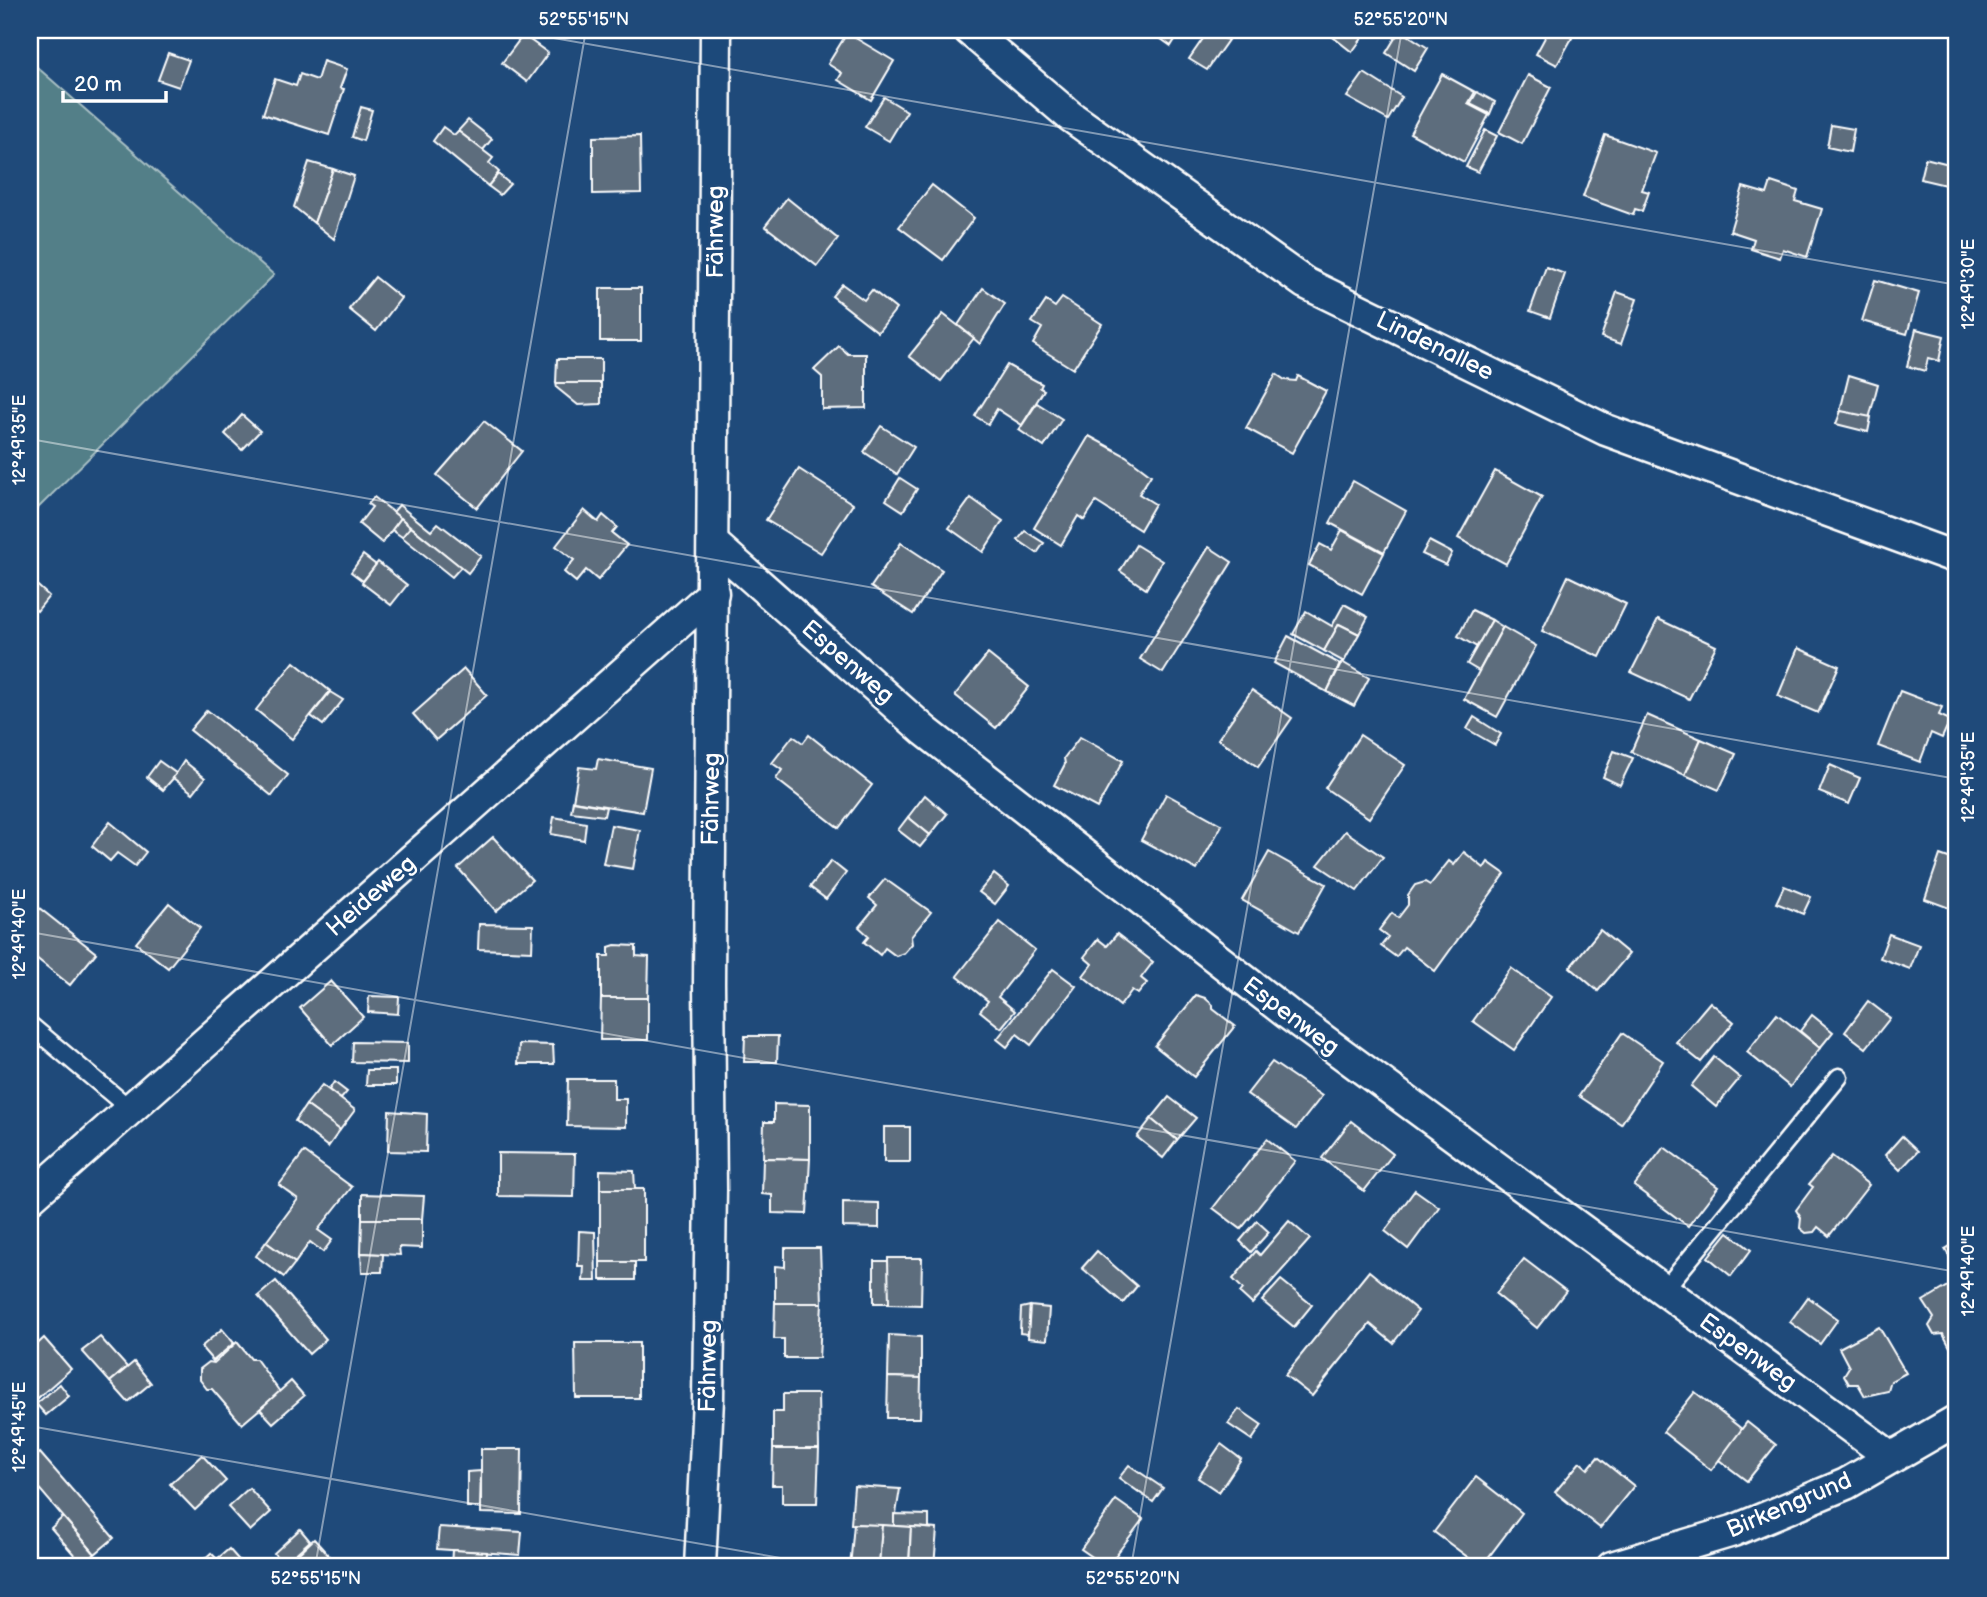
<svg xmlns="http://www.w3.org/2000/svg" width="1987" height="1597" font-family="'Balsamiq Sans',sans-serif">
<rect width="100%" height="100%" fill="#1f4a7a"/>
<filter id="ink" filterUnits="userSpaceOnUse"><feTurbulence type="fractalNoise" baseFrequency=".0143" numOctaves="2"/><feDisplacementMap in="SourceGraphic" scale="14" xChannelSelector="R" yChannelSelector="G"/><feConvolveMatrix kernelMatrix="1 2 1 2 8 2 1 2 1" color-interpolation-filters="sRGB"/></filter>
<g filter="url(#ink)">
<path fill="#527f88" stroke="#a8bfc4" stroke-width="2" d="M30,61L274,275L30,516Z"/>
<g fill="#5d6d7d" stroke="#fff" stroke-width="2">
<path d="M1156,30H1181L1171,46L1154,34Z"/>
<path d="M1209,30L1228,40L1207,70L1189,59Z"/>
<path d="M1324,30H1354L1363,37L1352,52Z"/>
<path d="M1400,30L1428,48L1414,71L1386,53Z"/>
<path d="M1549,30H1568L1566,34L1572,38L1557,65L1536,54Z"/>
<path d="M847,33L894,61L871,100L838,80L842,73L828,64Z"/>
<path d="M523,35L548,53L527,82L502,63Z"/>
<path d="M168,53L189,60L179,87L158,80Z"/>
<path d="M323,61L347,69L340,88L344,89L329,135L263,114L275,79L296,86L300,74L317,80Z"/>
<path d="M1364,73L1402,97L1388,120L1347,97Z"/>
<path d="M1442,74L1475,92L1468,104L1489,115L1464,162L1410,133Z"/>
<path d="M1528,75L1551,87L1522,144L1499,132Z"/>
<path d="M1477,92L1495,102L1490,114L1470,104Z"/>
<path d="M884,97L907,111L889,141L865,127Z"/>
<path d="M361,107L372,110L363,141L352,137Z"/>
<path d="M468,120L492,139L483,150L458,131Z"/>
<path d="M1831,125L1854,129L1850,152L1827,147Z"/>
<path d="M443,127L454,135L458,131L493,158L489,163L499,172L488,186L433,141Z"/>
<path d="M1485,130L1497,136L1478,172L1466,167Z"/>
<path d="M1605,135L1656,153L1642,190L1649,192L1642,211L1635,209L1633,215L1583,197Z"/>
<path d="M640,136L641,193L593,194V137Z"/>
<path d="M1925,158L1957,166L1954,187L1920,179Z"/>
<path d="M309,162L333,169L314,223L294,207Z"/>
<path d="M333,169L354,176L334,239L314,223Z"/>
<path d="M498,174L510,184L500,195L488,186Z"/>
<path d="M1771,182L1798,191L1795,201L1822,209L1807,257L1783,249L1780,258L1751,249L1754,239L1730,231L1743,187L1767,194Z"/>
<path d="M932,185L974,218L943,260L899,227Z"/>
<path d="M787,198L838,239L817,266L765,226Z"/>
<path d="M1546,267L1565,274L1550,318L1530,311Z"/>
<path d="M375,277L401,298L376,331L349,309Z"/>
<path d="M1875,280L1919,293L1907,334L1862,321Z"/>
<path d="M842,284L864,300L872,290L896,309L878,332L832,296Z"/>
<rect x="600" y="288" width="41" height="53"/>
<path d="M983,288L1005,304L980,344L958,325Z"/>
<path d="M1617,292L1637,299L1621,344L1601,337Z"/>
<path d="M1062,298L1102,324L1073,369L1033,344L1042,328L1032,322L1046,301L1055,307Z"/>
<path d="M943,314L974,338L941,381L909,356Z"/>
<path d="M1916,329L1944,336L1939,361L1928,358L1925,371L1907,366Z"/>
<path d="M839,346L848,354H866V408L822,409V377L814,370Z"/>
<path d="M557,359H601V383H556Z"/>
<path d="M1007,365L1042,384L1040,388L1044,390L1022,425L997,409L988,424L975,416Z"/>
<path d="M1276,374L1285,380L1296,381L1298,376L1326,391L1292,453L1246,428Z"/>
<path d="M1849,375L1878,384L1869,419L1840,411Z"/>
<path d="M556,383H601V404L578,405L557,388Z"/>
<path d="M1037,403L1062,419L1044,447L1019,430Z"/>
<path d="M1841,411L1871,417L1868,432L1836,424Z"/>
<path d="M242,415L260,431L242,450L225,434Z"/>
<path d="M484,421L522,451L477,508L437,475Z"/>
<path d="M881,426L914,447L897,474L864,452Z"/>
<path d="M1089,436L1126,456L1151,475L1139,494L1155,504L1140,530L1096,502L1084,520L1078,516L1061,545L1034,528Z"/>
<path d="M799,469L853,504L821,553L766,520Z"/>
<path d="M1495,471L1542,497L1506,564L1458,538Z"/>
<path d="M900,478L917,489L903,511L886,500Z"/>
<path d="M1353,481L1406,511L1384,552L1330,523Z"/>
<path d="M374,497L401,518L382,543L359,524L372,507L368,504Z"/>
<path d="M971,498L1003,521L983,552L949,528Z"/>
<path d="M399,505L431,531L438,523L481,556L468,573L393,512Z"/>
<path d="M584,510L598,522L603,515L617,527L612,533L627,545L598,580L586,570L576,582L564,572L574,560L556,546Z"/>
<path d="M401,518L410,527L402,537L392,530Z"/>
<path d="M411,527L461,567L452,577L402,537Z"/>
<path d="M1342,530L1384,553L1362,594L1309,565L1320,544L1331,550Z"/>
<path d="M1025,531L1044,543L1037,553L1018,540Z"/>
<path d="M1429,541L1452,553L1446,565L1422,554Z"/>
<path d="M901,543L942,570L913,614L871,587Z"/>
<path d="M1136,545L1162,561L1146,589L1120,571Z"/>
<path d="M1209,547L1232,562L1163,673L1140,659Z"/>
<path d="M363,555L376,565L363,581L351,572Z"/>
<path d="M378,562L407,585L391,605L362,583Z"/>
<path d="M1568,576L1626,604L1600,657L1542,631Z"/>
<path d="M30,579L49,596L37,611L30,605Z"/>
<path d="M1344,604L1368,617L1359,634L1339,624L1324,651L1293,634L1306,611L1332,626Z"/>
<path d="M1472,610L1492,620L1477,647L1458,636Z"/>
<path d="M1658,619L1716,646L1689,699L1631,672Z"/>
<path d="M1492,620L1503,627L1479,671L1467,664Z"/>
<path d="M1339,624L1359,634L1344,662L1324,651Z"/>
<path d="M1503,627L1536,646L1497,717L1464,699Z"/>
<path d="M1288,636L1340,664L1327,692L1274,663Z"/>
<path d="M1798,648L1839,666L1818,713L1778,696Z"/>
<path d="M988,654L1029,687L996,728L955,695Z"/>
<path d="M294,662L330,691L292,739L256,710Z"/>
<path d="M1342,662L1369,678L1354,706L1327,692Z"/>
<path d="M464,669L487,695L436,740L413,714Z"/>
<path d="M1252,690L1292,718L1258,767L1218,739Z"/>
<path d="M1900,691L1942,707L1939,715L1950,720L1942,738L1931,733L1920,762L1878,746Z"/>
<path d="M330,692L343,700L323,725L311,716Z"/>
<path d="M207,710L288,775L272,796L190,730Z"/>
<path d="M1647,715L1701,739L1685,775L1631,752Z"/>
<path d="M1474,717L1501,734L1495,745L1467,729Z"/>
<path d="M809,735L872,785L839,828L776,779L782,770L772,763L793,736L803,743Z"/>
<path d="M1360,735L1405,765L1369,818L1325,788Z"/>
<path d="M1080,737L1123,761L1097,808L1054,785L1065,764L1064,758Z"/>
<path d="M1701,739L1736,754L1719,790L1685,775Z"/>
<path d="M1614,751L1633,758L1620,785L1603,777Z"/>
<path d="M598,759L651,768L643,812L573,801L579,767L596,769Z"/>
<path d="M159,761L177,774L163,790L147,777Z"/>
<path d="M184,761L205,778L193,793L173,778Z"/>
<path d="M1830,765L1860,778L1849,804L1819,792Z"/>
<path d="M1166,794L1222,825L1197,870L1141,840Z"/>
<path d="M925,795L947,814L930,835L908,817Z"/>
<path d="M573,801L606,807L604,816L571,812Z"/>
<path d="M554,817L586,823L584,840L551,834Z"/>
<path d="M908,817L930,835L920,847L898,830Z"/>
<path d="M110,822L146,852L135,866L117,853L110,861L92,846Z"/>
<path d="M611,825L640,830L633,869L603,864Z"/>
<path d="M1345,831L1383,857L1357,891L1318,865Z"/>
<path d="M493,837L532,880L496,911L458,868Z"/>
<path d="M1269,852L1326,884L1299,932L1242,900Z"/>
<path d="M1464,852L1484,868L1488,862L1505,874L1435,971L1404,947L1396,957L1381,946L1388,937L1379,930L1392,913L1398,918L1408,905V895L1415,885L1425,882L1430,885L1449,861L1454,865Z"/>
<path d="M1940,855L1957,861V894L1952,909L1925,899Z"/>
<path d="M831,861L846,873L826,899L810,887Z"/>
<path d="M994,874L1009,886L995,904L979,892Z"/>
<path d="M885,879L931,912L911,937L912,944L904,953L896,956L885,948L880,955L864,942L869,936L859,927L877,905L869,898Z"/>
<path d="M1784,886L1811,897L1803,914L1776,903Z"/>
<path d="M33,903L96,953L70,985L30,953V906Z"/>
<path d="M169,903L200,928L168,968L136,943Z"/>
<path d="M1000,922L1035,950L998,997L1015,1011L1001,1028L980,1011L988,1001L957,976Z"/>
<path d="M479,924L533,925L532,951L478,949Z"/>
<path d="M1600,930L1629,954L1598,991L1570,967Z"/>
<path d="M1117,934L1153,962L1141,978L1147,983L1138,994L1132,990L1120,1006L1083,976L1092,964L1084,957L1098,939L1107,946Z"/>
<path d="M1889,934L1919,945L1910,969L1880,958Z"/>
<path d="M615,945L636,946V956L649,957L648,998H601V956H609V947Z"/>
<path d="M1511,968L1551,997L1514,1050L1473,1021Z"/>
<path d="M1053,969L1076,986L1031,1045L1017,1034L1007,1047L997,1039Z"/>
<path d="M331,981L363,1017L332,1045L300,1008Z"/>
<path d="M1196,995L1205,998L1213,1005V1009L1235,1026L1194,1077L1155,1046Z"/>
<path d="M369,996L399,997L398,1014L368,1012Z"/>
<path d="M601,998H648V1040H600Z"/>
<path d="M1868,1001L1890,1018L1866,1048L1845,1032Z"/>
<path d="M1710,1002L1734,1022L1701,1062L1676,1042Z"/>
<path d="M1777,1014L1820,1048L1790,1087L1747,1052Z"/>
<path d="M1812,1015L1833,1032L1820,1048L1800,1031Z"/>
<path d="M1622,1033L1663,1061L1621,1124L1579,1096Z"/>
<path d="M745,1036H778L777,1062H744Z"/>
<path d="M353,1042L408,1043V1063L352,1062Z"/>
<path d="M519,1044L553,1045L554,1064H518Z"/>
<path d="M1714,1057L1740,1078L1716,1107L1691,1086Z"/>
<path d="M1272,1062L1322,1096L1296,1129L1247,1094Z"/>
<path d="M367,1070H396V1085H366Z"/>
<path d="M568,1079H614V1099H626V1127L567,1126Z"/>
<path d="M334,1082L347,1092L341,1099L329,1090Z"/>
<path d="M322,1085L355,1110L340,1130L306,1105Z"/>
<path d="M1169,1097L1196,1118L1177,1140L1151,1119Z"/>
<path d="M774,1104L810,1105V1159L763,1158L764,1122H774Z"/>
<path d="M306,1105L340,1130L328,1147L295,1121Z"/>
<path d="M389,1111L427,1114L426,1152L388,1151Z"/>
<path d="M1151,1119L1177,1140L1163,1158L1137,1137Z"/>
<path d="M1351,1121L1393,1154L1364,1191L1322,1158Z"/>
<rect x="884" y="1127" width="26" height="35"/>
<path d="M1902,1136L1918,1151L1900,1170L1885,1155Z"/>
<path d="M1267,1139L1295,1161L1241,1229L1213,1208Z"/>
<path d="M1664,1147L1718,1187L1688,1226L1634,1186Z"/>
<path d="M304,1152L352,1187L318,1230L332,1240L323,1252L310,1242L295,1263L266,1242L298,1199L279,1185Z"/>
<path d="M498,1153L575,1154L574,1197L498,1196Z"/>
<path d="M1832,1156L1869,1185L1829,1236L1818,1227L1814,1232L1806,1233L1800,1228L1801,1218L1796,1210L1813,1187L1809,1184Z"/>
<path d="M763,1158L810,1159L807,1214L772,1213V1195L762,1194Z"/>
<path d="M600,1170L634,1171L635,1189H600Z"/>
<rect x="600" y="1189" width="44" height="73"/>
<path d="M1415,1190L1439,1207L1408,1249L1385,1231Z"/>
<path d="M362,1194L424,1196L422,1219H362Z"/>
<path d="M843,1202L879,1203V1228L843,1227Z"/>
<path d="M362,1219H422V1248L399,1247L400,1255L361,1253Z"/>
<path d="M1257,1221L1269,1232L1251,1252L1240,1241Z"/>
<path d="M1289,1221L1310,1239L1252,1304L1240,1293L1243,1289L1233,1279L1256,1251L1260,1255Z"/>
<path d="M579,1231L595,1232L596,1281H583L584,1266H578Z"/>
<path d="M1728,1232L1751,1250L1731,1276L1708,1257Z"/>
<path d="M266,1242L295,1263L284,1277L256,1256Z"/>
<path d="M1957,1242V1270L1945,1249Z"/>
<path d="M785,1248H820L822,1303H775V1266L785,1267Z"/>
<path d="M1097,1251L1137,1286L1123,1303L1082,1268Z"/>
<path d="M361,1253L383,1254L382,1272H362Z"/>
<path d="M888,1258H922L921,1305L888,1304Z"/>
<path d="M1524,1259L1566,1291L1537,1328L1496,1294Z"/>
<path d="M874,1261H888L889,1303H874Z"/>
<rect x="600" y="1262" width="35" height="18"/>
<path d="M1369,1271L1418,1311L1393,1343L1370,1324L1312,1396L1285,1375Z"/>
<path d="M1281,1280L1312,1305L1294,1327L1262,1301Z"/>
<path d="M276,1281L326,1339L309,1354L258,1296Z"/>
<path d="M1957,1281V1343L1950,1347L1943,1334L1934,1335L1929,1326L1934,1318L1923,1301Z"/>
<path d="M1808,1297L1838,1319L1820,1344L1790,1322Z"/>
<path d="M775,1303H822L819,1358H784V1339H774Z"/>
<path d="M1030,1306L1028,1334L1020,1333L1021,1308Z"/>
<path d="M1030,1306L1049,1308L1047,1340L1028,1338Z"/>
<path d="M1879,1327L1906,1373L1891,1381L1888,1391L1865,1396L1858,1384H1849L1844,1375L1849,1367L1839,1348Z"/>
<path d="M222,1329L234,1343L213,1361L201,1347Z"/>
<path d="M889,1335L921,1337V1378L888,1377Z"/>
<path d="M100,1337L127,1367L110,1382L82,1351Z"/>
<path d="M44,1338L71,1369L32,1403L30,1351Z"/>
<path d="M237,1342L251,1359H256L280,1392L242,1424L212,1389H207L200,1380V1369L209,1362L214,1363Z"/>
<path d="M575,1343H639V1398H576Z"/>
<path d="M134,1362L151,1383L128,1402L110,1382Z"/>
<path d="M888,1377L921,1378L920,1418H887Z"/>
<path d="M291,1381L304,1396L273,1423L260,1409Z"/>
<path d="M60,1384L69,1396L46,1415L36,1404Z"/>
<path d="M1695,1392L1743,1430L1711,1470L1663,1432Z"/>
<path d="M783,1394H818L819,1449H773V1412H783Z"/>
<path d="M1239,1409L1262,1425L1252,1440L1228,1424Z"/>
<path d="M1747,1422L1776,1445L1747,1481L1719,1460Z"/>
<path d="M1221,1444L1241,1459L1219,1492L1198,1478Z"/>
<path d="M481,1449H522L521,1514L481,1513Z"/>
<path d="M773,1449H819L817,1503H782V1485H772Z"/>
<path d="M40,1453L114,1538L95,1554L30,1478V1461Z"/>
<path d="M202,1455L226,1481L195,1510L170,1484Z"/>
<path d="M1598,1457L1634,1486L1600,1528L1555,1492L1580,1462L1588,1469Z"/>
<path d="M1129,1465L1163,1488L1153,1502L1119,1478Z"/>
<path d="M481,1471L480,1507H467V1472Z"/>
<path d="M1476,1477L1522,1513L1481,1567L1434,1532Z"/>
<path d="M854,1486L900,1489L894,1526L851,1524Z"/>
<path d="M249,1488L271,1512L250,1531L228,1507Z"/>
<path d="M1116,1500L1143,1519L1107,1567L1081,1549Z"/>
<path d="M894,1514L929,1515V1528L894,1526Z"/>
<path d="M63,1517L95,1554L83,1565L51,1528Z"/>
<path d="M854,1524L882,1525L879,1567H850Z"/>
<path d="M882,1525L911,1527L909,1567H879Z"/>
<path d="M439,1527L522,1532L520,1555L437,1549Z"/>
<path d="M911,1527L937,1529L934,1567H909Z"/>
<path d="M300,1529L310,1541L283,1565L274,1553Z"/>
<path d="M314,1539L339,1567H309L298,1554Z"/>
<path d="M229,1549L245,1567H206L201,1562L211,1553L217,1559Z"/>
<path d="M452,1550L487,1552L486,1567H451Z"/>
<path d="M298,1554L309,1567H282Z"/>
</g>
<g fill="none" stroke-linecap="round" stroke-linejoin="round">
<defs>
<g id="service">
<path d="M30,1025L130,1109"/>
<path d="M1664,1290L1839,1077"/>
</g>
<g id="minor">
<path d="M969,30L1070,116L1305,283L1606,430L1957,558"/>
<path d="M714,544L925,731L1288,1014L1891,1457"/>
<path d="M30,1198L713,593"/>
<path d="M700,1567L708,1399L711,1189L709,983L716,30"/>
<path d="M1612,1567L1733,1531L1846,1484L1957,1420"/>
</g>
</defs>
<use href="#service" stroke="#fff" stroke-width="21"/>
<use href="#minor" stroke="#fff" stroke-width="35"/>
<use href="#service" stroke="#1f4a7a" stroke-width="16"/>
<use href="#minor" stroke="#1f4a7a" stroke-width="30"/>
</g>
</g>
<path fill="none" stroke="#fff" stroke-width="2" stroke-opacity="0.45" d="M508,30L1957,285M30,439L1957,779M30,932L1957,1272M30,1426L832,1567M315,1567L586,30M1131,1567L1402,30M1948,1567L1957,1514"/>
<g text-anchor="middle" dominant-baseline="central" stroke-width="6" stroke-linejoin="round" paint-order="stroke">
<g font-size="24" fill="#fff" stroke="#1f4a7a">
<text transform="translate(715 232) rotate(-90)">Fährweg</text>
<text transform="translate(1435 346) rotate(26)">Lindenallee</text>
<text transform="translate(848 662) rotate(41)">Espenweg</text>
<text transform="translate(711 799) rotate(-89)">Fährweg</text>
<text transform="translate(371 896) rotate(-41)">Heideweg</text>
<text transform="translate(1291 1016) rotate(37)">Espenweg</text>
<text transform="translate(1748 1352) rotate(36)">Espenweg</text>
<text transform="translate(708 1366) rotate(-89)">Fährweg</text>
<text transform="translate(1789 1505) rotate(-23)">Birkengrund</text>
</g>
</g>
<rect width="1987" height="1597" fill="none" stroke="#1f4a7a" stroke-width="77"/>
<path d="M63 91v10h103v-10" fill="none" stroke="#ffffff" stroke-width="3.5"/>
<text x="74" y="91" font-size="21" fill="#ffffff" stroke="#1f4a7a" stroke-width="5" paint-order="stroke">20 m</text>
<rect x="38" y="38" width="1910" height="1520" fill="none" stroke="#fff" stroke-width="2.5"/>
<g font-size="18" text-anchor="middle" fill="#fff">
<text x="584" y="25">52°55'15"N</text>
<text x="1401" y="25">52°55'20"N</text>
<text transform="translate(1968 284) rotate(-90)" y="6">12°49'30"E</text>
<text transform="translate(19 440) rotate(-90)" y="6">12°49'35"E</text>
<text transform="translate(1968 777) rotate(-90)" y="6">12°49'35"E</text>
<text transform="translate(19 934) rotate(-90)" y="6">12°49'40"E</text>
<text transform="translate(1968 1271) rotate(-90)" y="6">12°49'40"E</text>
<text transform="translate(19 1427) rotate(-90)" y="6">12°49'45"E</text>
<text x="316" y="1584">52°55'15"N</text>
<text x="1133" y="1584">52°55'20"N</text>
</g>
</svg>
